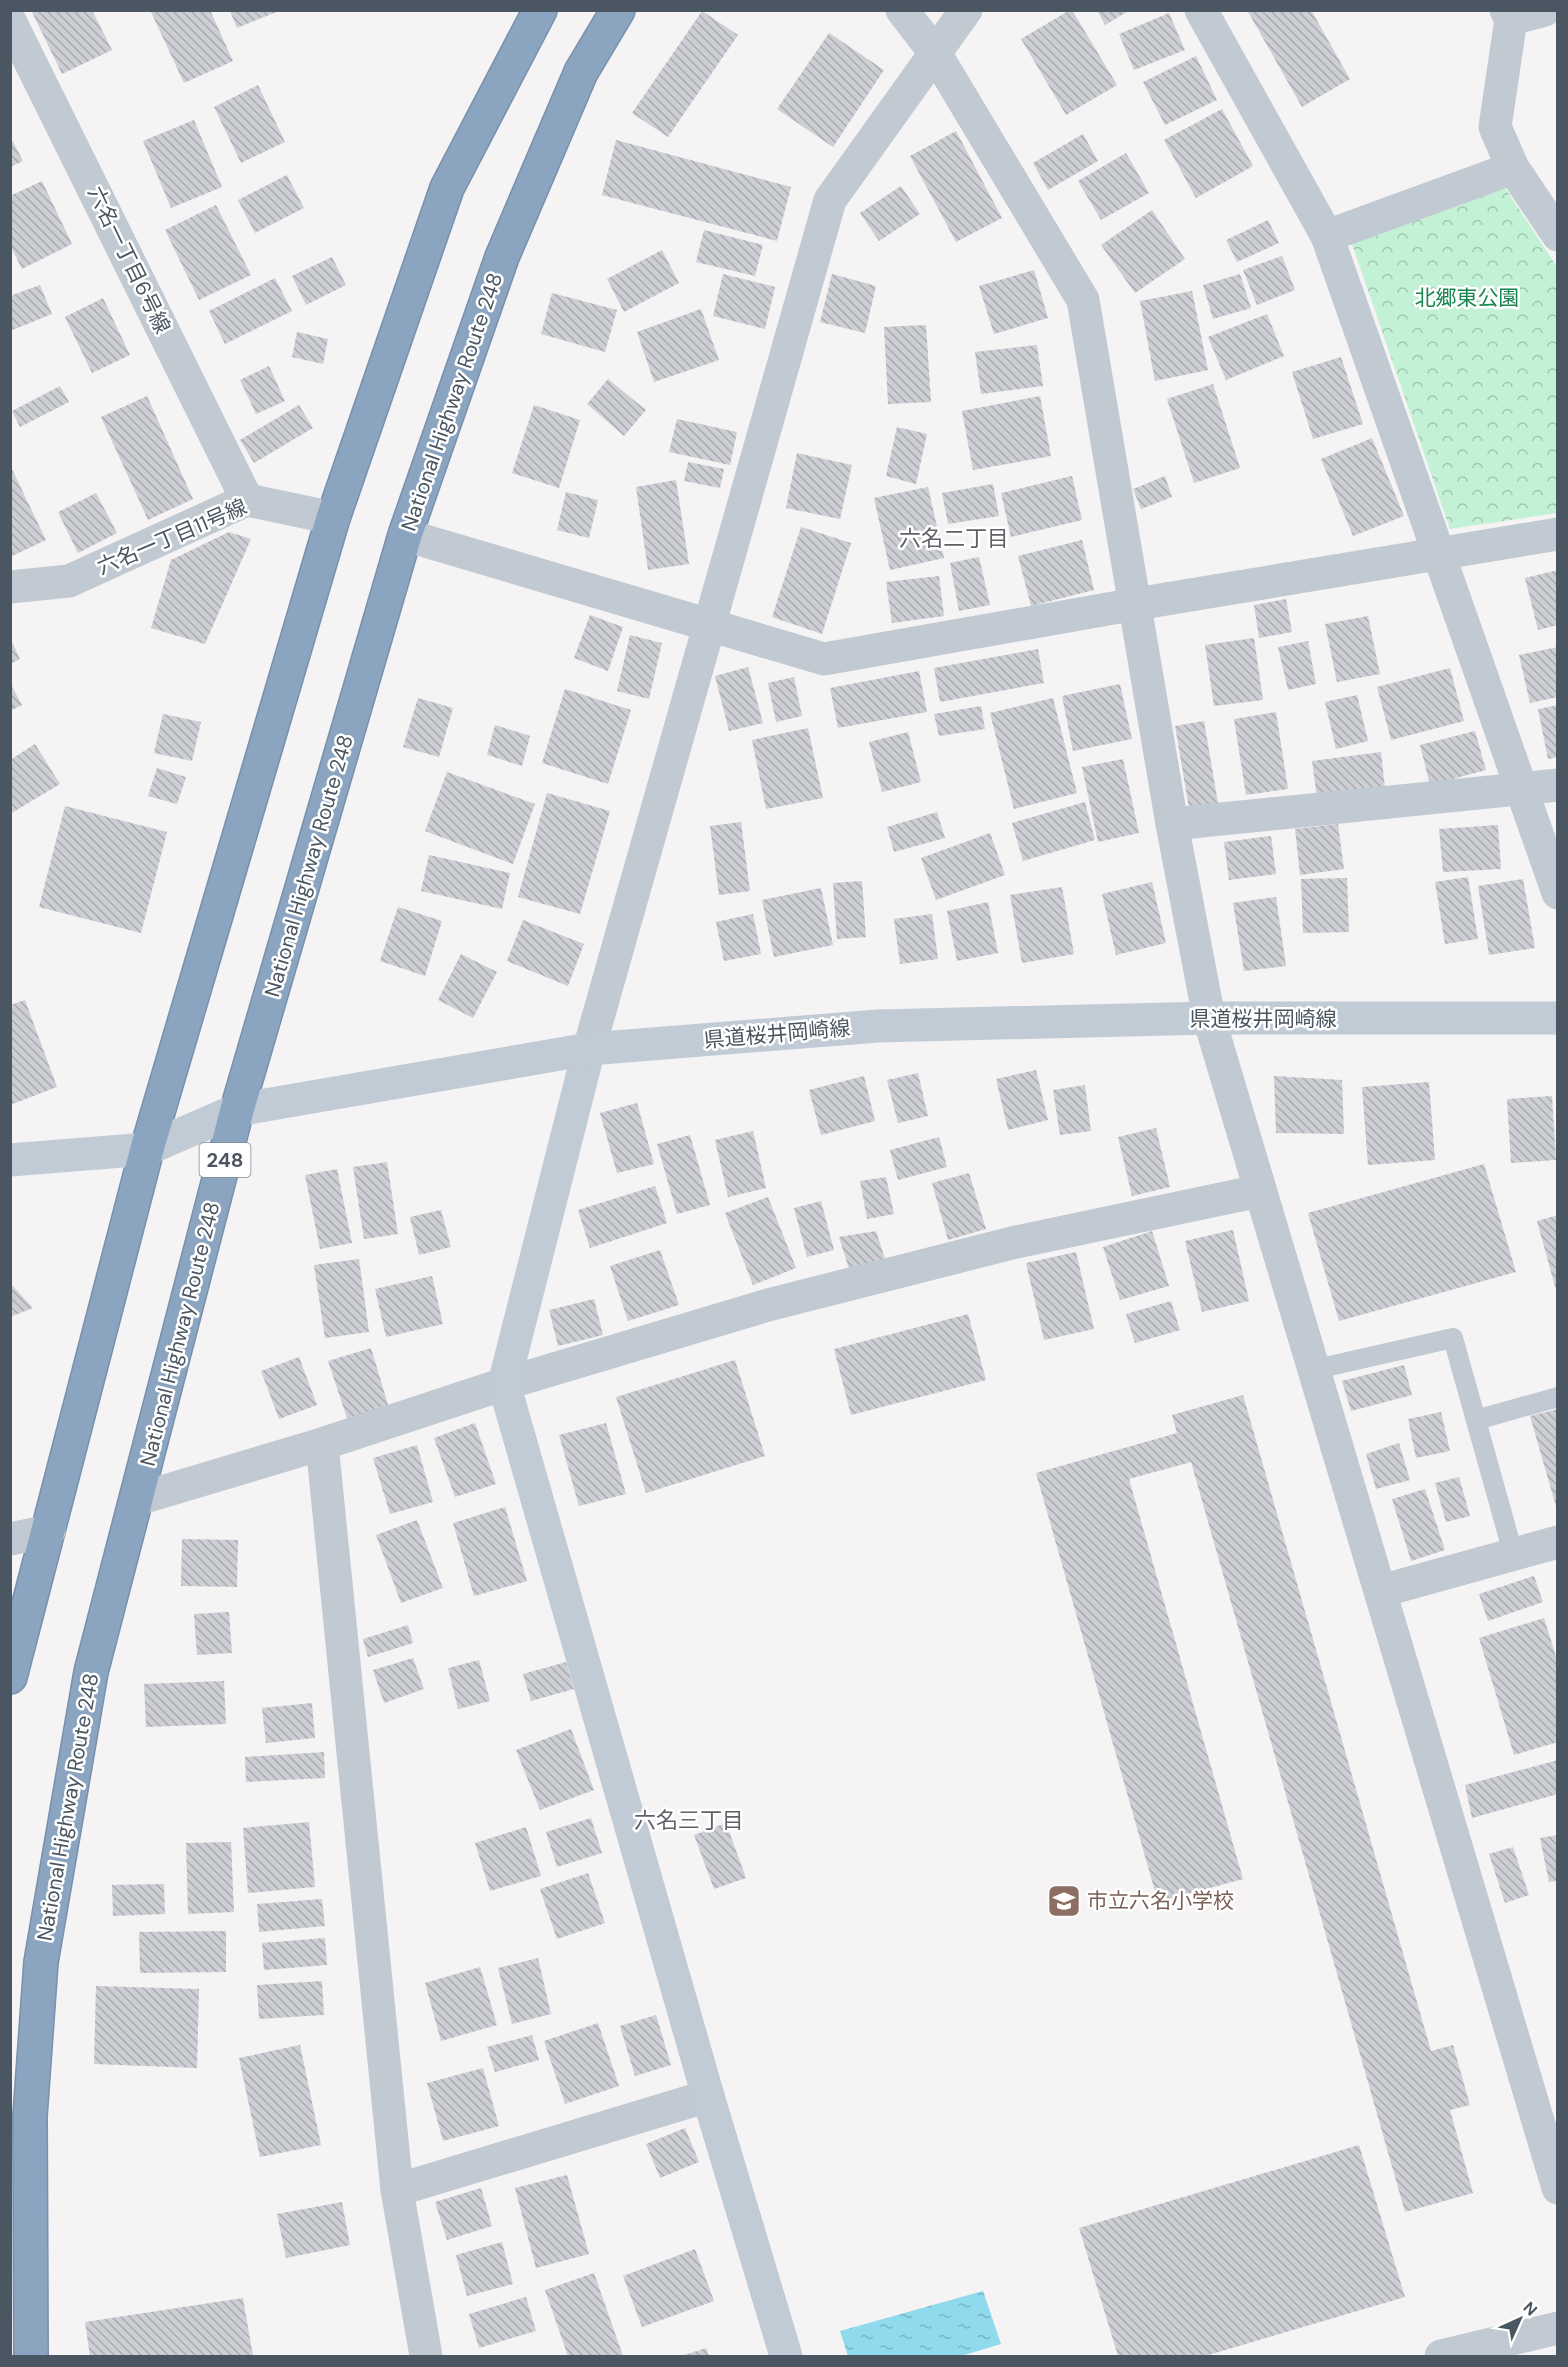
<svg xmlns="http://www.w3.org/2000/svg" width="1568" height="2367" font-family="'DM Sans','Noto Sans JP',sans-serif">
<defs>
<pattern id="forest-crowns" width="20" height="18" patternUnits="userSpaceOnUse" patternTransform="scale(1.5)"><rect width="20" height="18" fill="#c3f1d5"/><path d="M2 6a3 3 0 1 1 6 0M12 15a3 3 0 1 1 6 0" fill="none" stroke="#a0c6b0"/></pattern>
<pattern id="water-ripples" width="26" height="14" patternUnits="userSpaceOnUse" patternTransform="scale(1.5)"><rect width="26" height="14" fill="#90daee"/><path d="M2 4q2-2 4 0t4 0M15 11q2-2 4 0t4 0" fill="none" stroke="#78b4c4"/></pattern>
<pattern id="building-back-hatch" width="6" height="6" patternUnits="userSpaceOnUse" patternTransform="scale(1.5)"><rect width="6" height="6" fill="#cdcfd5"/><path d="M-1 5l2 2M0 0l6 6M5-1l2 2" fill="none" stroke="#a8abb0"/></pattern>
</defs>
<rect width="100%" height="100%" fill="#f5f3f3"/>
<path fill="url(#forest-crowns)" d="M1505,188L1557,267V513L1450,529L1351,241Z"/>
<path fill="url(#water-ripples)" d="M983,2291L1001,2344L961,2356H848L840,2331Z"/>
<g fill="url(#building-back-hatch)">
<path d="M31,10H92L112,50L62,74Z"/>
<path d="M150,10H210L233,61L184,83Z"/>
<path d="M1070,10H1072L1117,85L1066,115L1021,39Z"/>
<path d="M1097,10H1130L1105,25Z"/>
<path d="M1247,10H1311L1350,79L1302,107Z"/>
<path d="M230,11H279L237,28Z"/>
<path d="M702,11L738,35L668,137L632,113Z"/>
<path d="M1169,13L1185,50L1134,70L1119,34Z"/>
<path d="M829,33L884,70L833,147L777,109Z"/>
<path d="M1196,56L1217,100L1165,125L1143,82Z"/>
<path d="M258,85L285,142L241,163L214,107Z"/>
<path d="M1222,109L1253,166L1196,198L1164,140Z"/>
<path d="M194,120L222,187L171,208L143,141Z"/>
<path d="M956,131L1002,218L956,242L910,156Z"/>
<path d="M1083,134L1098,161L1048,190L1033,163Z"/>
<path d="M10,136L23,161L10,167Z"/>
<path d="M616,140L791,187L777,241L602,195Z"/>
<path d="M1126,153L1149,193L1101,220L1078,181Z"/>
<path d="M287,175L304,208L255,233L238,200Z"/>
<path d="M42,181L72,244L22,269L10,245V196Z"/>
<path d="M901,186L920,214L879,241L860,213Z"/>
<path d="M216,205L251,275L199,300L165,230Z"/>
<path d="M1152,210L1185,259L1135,293L1101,245Z"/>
<path d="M1268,220L1279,243L1237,262L1226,240Z"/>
<path d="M704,230L763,245L755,276L696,262Z"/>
<path d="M662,250L679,283L624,312L607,279Z"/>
<path d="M1282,256L1295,290L1257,305L1243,270Z"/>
<path d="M332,257L346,285L306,305L292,276Z"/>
<path d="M1034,270L1048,318L994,334L979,286Z"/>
<path d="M723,274L775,287L765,329L713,316Z"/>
<path d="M832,274L876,286L865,333L820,322Z"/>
<path d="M1240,274L1251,308L1213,319L1203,285Z"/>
<path d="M275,278L292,311L225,344L209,311Z"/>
<path d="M40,285L52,314L10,331V296Z"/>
<path d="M1192,291L1208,370L1155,381L1140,301Z"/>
<path d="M552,293L617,310L605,352L541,334Z"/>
<path d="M103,298L130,355L92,373L65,317Z"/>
<path d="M701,309L719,360L654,382L637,332Z"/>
<path d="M1267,314L1284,356L1226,380L1208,337Z"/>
<path d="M926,325L931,402L888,404L884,327Z"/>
<path d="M297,332L328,339L323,364L292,357Z"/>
<path d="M1037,345L1043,386L981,394L975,352Z"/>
<path d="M1341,357L1363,424L1313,439L1292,372Z"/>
<path d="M269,366L285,401L256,414L240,380Z"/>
<path d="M608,379L646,410L624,436L587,404Z"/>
<path d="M1213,384L1240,468L1194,483L1167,399Z"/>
<path d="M60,386L69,402L20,427L12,411Z"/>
<path d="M147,396L193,499L148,520L101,417Z"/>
<path d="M1040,396L1051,456L973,470L962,411Z"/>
<path d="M299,405L313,428L254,463L240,440Z"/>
<path d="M534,405L580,420L559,488L512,473Z"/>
<path d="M677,419L737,432L730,465L669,452Z"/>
<path d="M897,427L927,434L916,484L886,476Z"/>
<path d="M1372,438L1404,516L1353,536L1321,459Z"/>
<path d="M797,453L852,465L840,519L786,508Z"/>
<path d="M688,462L724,469L720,488L684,481Z"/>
<path d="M10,465L46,540L10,557Z"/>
<path d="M1072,476L1082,520L1011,537L1001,493Z"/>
<path d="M1165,476L1172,497L1141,509L1133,489Z"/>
<path d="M676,480L689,564L648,570L636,487Z"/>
<path d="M993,484L999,516L948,524L942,493Z"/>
<path d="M928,487L944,558L890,570L874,498Z"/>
<path d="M566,492L598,500L589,538L557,530Z"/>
<path d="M96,493L117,533L78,553L58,512Z"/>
<path d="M801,527L851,543L822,634L772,617Z"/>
<path d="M229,532L251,539L205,644L151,628L171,560Z"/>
<path d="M1082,540L1094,590L1031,606L1018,556Z"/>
<path d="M979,557L990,605L959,611L950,563Z"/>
<path d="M1558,570V625L1538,630L1525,578Z"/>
<path d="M939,576L944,616L892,623L886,582Z"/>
<path d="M1286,599L1292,632L1259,638L1254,605Z"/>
<path d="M590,615L623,627L608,671L574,658Z"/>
<path d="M1368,616L1380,674L1337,682L1325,624Z"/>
<path d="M630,635L662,643L649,699L617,691Z"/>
<path d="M10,638L20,659L10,664Z"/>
<path d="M1254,638L1263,700L1214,706L1205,645Z"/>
<path d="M1308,641L1316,684L1288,690L1278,647Z"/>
<path d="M1558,647V697L1530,703L1519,655Z"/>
<path d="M1038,649L1044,683L940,702L934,668Z"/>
<path d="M748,667L763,723L729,731L715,676Z"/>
<path d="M1450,668L1464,721L1391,740L1377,687Z"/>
<path d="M919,671L927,712L838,728L830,688Z"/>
<path d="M794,677L802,716L776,722L768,683Z"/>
<path d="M10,683L22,705L10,711Z"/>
<path d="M1120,684L1132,739L1073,751L1062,696Z"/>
<path d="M565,689L631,710L608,784L542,763Z"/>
<path d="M1357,695L1368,741L1336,749L1325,702Z"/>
<path d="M418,698L453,708L439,757L403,747Z"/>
<path d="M1053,698L1077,793L1014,809L990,713Z"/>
<path d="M1558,705V757L1548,759L1538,709Z"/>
<path d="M981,706L985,729L939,736L934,714Z"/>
<path d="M1276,712L1288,789L1246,795L1234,719Z"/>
<path d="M163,714L201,722L192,761L154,753Z"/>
<path d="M1204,721L1218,803L1189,808L1175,726Z"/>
<path d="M495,725L530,736L522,766L487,755Z"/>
<path d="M808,728L823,798L766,809L752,740Z"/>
<path d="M1475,731L1486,770L1430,785L1420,745Z"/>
<path d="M908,732L921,782L882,792L869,742Z"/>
<path d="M35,744L60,784L10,814V760Z"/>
<path d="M1381,752L1385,788L1317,797L1312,761Z"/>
<path d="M1123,759L1139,833L1098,842L1082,767Z"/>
<path d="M157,768L186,777L177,804L148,796Z"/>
<path d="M447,772L535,804L513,864L425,831Z"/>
<path d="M547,793L610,811L580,914L518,897Z"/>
<path d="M1085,802L1095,840L1023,861L1012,823Z"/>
<path d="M65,806L167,832L141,933L39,907Z"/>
<path d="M937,812L945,838L894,852L887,827Z"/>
<path d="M741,822L750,891L719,895L710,826Z"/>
<path d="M1338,824L1344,869L1300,875L1295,829Z"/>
<path d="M1498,825L1501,869L1443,872L1439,829Z"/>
<path d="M990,833L1005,875L936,900L921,858Z"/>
<path d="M1271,836L1276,874L1229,880L1224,842Z"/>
<path d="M429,855L510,873L502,909L421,891Z"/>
<path d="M1468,877L1478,939L1445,944L1435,882Z"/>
<path d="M1347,878L1349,932L1303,933L1301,879Z"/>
<path d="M1523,879L1535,948L1489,955L1478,886Z"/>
<path d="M862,881L866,937L837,939L833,883Z"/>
<path d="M1152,882L1166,943L1116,955L1102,894Z"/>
<path d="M1062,887L1074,954L1022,963L1010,895Z"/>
<path d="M821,888L833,945L774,957L762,900Z"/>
<path d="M1276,897L1286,966L1244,971L1233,903Z"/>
<path d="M988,902L998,953L957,961L947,911Z"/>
<path d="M398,907L442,921L425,976L380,961Z"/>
<path d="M753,914L761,954L724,961L716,922Z"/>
<path d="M932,914L938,959L900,964L894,919Z"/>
<path d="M523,920L584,944L568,986L507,961Z"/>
<path d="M461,954L497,972L473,1018L438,1000Z"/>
<path d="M25,1000L57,1087L10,1105V1005Z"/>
<path d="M1036,1070L1048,1120L1008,1130L996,1079Z"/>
<path d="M918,1073L928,1116L898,1123L887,1080Z"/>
<path d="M864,1076L875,1121L821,1135L809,1090Z"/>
<path d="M1274,1076L1342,1080L1344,1134L1276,1133Z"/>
<path d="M1429,1082L1435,1160L1368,1165L1362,1087Z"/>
<path d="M1085,1085L1091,1131L1060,1135L1053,1090Z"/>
<path d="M1552,1096L1556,1160L1511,1163L1507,1099Z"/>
<path d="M637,1103L654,1164L617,1173L600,1113Z"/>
<path d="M1156,1128L1170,1187L1132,1196L1118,1137Z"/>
<path d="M753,1131L766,1188L728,1197L715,1140Z"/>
<path d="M690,1135L710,1205L677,1214L657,1144Z"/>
<path d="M939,1137L947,1167L898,1180L890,1150Z"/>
<path d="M387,1162L398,1234L364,1239L353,1167Z"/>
<path d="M1484,1164L1516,1272L1339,1321L1308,1213Z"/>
<path d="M337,1169L352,1243L320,1249L305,1175Z"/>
<path d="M969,1173L986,1229L948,1240L932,1183Z"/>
<path d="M886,1177L894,1214L867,1219L860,1181Z"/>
<path d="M655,1186L667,1223L590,1248L578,1210Z"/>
<path d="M768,1197L796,1268L753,1285L725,1213Z"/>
<path d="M821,1201L834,1250L807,1257L794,1208Z"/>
<path d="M441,1210L451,1247L419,1255L410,1217Z"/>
<path d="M1558,1215V1293L1557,1294L1537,1221Z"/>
<path d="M1233,1230L1249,1301L1202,1312L1185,1241Z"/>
<path d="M876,1231L886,1262L849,1269L839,1237Z"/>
<path d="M1152,1231L1169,1286L1120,1300L1103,1247Z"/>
<path d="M660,1250L679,1305L628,1321L610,1266Z"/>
<path d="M1076,1252L1094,1329L1044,1340L1026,1263Z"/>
<path d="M359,1259L369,1332L325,1338L314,1265Z"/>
<path d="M432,1276L443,1324L386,1337L375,1289Z"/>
<path d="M10,1283L33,1308L10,1317Z"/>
<path d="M594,1299L603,1335L558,1346L549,1310Z"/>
<path d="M1171,1301L1180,1330L1135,1343L1126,1314Z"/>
<path d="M968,1314L986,1380L851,1415L834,1349Z"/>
<path d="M371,1348L389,1408L348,1421L328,1361Z"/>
<path d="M299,1357L317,1405L279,1419L261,1371Z"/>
<path d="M735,1360L765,1456L646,1493L616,1397Z"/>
<path d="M1404,1365L1412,1395L1351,1411L1342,1381Z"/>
<path d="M1243,1395L1431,2051L1453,2045L1470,2105L1450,2110L1473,2193L1405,2212L1191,1462L1129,1479L1243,1879L1158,1902L1036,1473L1177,1433L1172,1415Z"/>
<path d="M1558,1409V1509L1557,1510L1530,1416Z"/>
<path d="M1441,1412L1450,1451L1416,1458L1408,1419Z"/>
<path d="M475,1423L496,1484L455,1497L434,1438Z"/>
<path d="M606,1423L626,1494L579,1506L559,1435Z"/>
<path d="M1399,1443L1410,1480L1376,1489L1366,1454Z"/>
<path d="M417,1445L433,1502L390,1514L373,1458Z"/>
<path d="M1459,1477L1470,1516L1446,1522L1435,1483Z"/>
<path d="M1425,1489L1445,1550L1411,1561L1392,1499Z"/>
<path d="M505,1507L527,1581L474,1596L453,1523Z"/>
<path d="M417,1520L443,1588L401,1603L376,1535Z"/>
<path d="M182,1539L238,1540L237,1587L181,1586Z"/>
<path d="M1534,1576L1543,1602L1488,1621L1479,1594Z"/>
<path d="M229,1612L232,1653L197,1655L194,1614Z"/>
<path d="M1544,1618L1558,1663V1742L1514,1755L1479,1638Z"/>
<path d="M408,1625L413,1643L368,1657L363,1639Z"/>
<path d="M413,1658L424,1689L384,1703L373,1670Z"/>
<path d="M479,1660L490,1701L458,1709L448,1668Z"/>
<path d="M566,1662L574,1689L531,1701L523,1674Z"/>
<path d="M224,1681L226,1724L146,1727L144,1684Z"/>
<path d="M312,1703L315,1738L266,1743L262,1708Z"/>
<path d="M571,1729L594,1790L540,1810L516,1750Z"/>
<path d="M324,1752L325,1778L246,1782L245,1757Z"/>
<path d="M1558,1760V1794L1472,1818L1465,1785Z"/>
<path d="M591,1818L602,1853L557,1867L546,1832Z"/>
<path d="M309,1822L315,1887L248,1893L243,1828Z"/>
<path d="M726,1823L746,1878L714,1889L694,1835Z"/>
<path d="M526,1827L541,1876L490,1891L475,1843Z"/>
<path d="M1558,1835V1881L1549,1882L1540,1838Z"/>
<path d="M231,1842L234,1912L188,1914L186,1843Z"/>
<path d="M1513,1847L1529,1895L1505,1903L1489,1854Z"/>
<path d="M588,1873L605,1923L557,1939L540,1889Z"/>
<path d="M164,1884L165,1914L113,1916L112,1885Z"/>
<path d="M322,1899L325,1926L259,1932L257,1904Z"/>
<path d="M226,1931V1972L140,1973L139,1932Z"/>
<path d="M325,1938L327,1965L264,1970L262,1943Z"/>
<path d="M538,1958L551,2014L512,2024L498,1968Z"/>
<path d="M480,1967L497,2025L441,2041L425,1983Z"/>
<path d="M322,1981L324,2015L259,2019L257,1985Z"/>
<path d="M96,1986L199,1989L197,2068L94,2064Z"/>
<path d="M656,2015L671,2065L635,2076L620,2026Z"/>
<path d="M598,2023L619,2086L565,2104L544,2041Z"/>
<path d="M532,2035L539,2060L495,2072L487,2047Z"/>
<path d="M300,2045L321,2145L260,2157L239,2058Z"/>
<path d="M483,2068L499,2126L443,2141L427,2083Z"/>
<path d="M685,2128L699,2162L660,2178L646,2144Z"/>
<path d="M1359,2145L1405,2297L1205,2356H1118L1079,2228Z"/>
<path d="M567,2175L589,2254L536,2268L515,2188Z"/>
<path d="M481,2188L492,2226L447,2240L435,2202Z"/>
<path d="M342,2202L350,2245L286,2258L277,2214Z"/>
<path d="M502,2242L513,2284L467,2296L456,2255Z"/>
<path d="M695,2249L714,2301L642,2327L623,2276Z"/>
<path d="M594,2273L623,2356H568L545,2290Z"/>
<path d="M526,2297L536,2331L479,2348L469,2314Z"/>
<path d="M243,2298L253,2356H90L85,2322Z"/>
<path d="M706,2348L709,2356H681Z"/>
</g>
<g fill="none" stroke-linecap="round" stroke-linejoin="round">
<defs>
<g id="highway">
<path d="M10,1677L147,1149L333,518L447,188L540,10"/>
<path d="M31,2356L30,2116L41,1962L91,1672L237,1110L405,535L502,257L581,72L618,10"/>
</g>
</defs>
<use href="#highway" stroke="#7690ad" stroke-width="36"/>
<g stroke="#c1cad2" stroke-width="20">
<path d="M1312,1370L1453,1338L1513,1553"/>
<path d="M1476,1420L1558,1397"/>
</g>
<g stroke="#c1cad2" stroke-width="33">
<path d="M902,10L935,53L1083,300L1172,824L1209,1018L1558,2188"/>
<path d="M1201,10L1327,236L1558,893"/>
<path d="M1506,10L1511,19L1495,127L1513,168L1558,235"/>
<path d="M1511,19L1545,10"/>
<path d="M10,21L247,500"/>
<path d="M1327,236L1513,168"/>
<path d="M405,535L824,659L1136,604L1558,534"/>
<path d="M10,587L69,581L247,500L333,518"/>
<path d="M1172,824L1558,785"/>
<path d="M589,1049L830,200L966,10"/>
<path d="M322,1444L397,2190L426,2356"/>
<path d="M138,1499L322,1444L504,1384L768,1305L1016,1242L1259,1191"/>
<path d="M10,1539L49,1531"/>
<path d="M1381,1591L1558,1542"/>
<path d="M397,2190L708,2096"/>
<path d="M1441,2356L1558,2328"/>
</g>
<g stroke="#c1cbd6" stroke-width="33">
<path d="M589,1049L504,1384L708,2096L786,2356"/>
<path d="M10,1160L147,1149L237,1110L589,1049L878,1026L1209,1018H1558"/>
</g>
<use href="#highway" stroke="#8ba5c1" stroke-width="33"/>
</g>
<defs>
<symbol id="school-square" viewBox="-11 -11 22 22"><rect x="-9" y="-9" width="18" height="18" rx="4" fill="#8d6e63" stroke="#fff"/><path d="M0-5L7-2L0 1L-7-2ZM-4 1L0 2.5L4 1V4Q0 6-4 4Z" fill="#fff"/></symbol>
</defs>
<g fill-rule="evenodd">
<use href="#school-square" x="1045" y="1882" width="38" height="38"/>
</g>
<g text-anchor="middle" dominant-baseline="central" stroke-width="5" stroke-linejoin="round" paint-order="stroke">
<rect fill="#fff" stroke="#808990" stroke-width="1.5" x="199.5" y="1143" width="51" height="34" rx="4.5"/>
<g font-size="20" font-weight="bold" fill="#4a5661">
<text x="225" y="1160">248</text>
</g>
<g font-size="21" fill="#4a5661" stroke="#fff">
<text transform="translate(129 260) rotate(64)">六名一丁目6号線</text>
<text transform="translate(452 402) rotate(-71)">National Highway Route 248</text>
<text transform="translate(172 537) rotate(-23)">六名一丁目11号線</text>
<text transform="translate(309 866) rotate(-74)">National Highway Route 248</text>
<text x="1263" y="1019">県道桜井岡崎線</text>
<text transform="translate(777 1034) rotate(-5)">県道桜井岡崎線</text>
<text transform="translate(180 1334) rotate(-76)">National Highway Route 248</text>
<text transform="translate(68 1807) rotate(-80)">National Highway Route 248</text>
</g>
<g font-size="21" fill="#17864f" stroke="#fff">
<text x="1467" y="298">北郷東公園</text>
</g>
<g font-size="21" fill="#785e54" stroke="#fff" text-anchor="start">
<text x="1087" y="1901">市立六名小学校</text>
</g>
<g font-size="22" fill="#5f6368" stroke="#fff">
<text x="954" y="538">六名二丁目</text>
<text x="689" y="1820">六名三丁目</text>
</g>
</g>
<rect width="1568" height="2367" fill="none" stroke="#4a5661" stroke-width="24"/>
<g transform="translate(1520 2319) rotate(45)" stroke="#ffffff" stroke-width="4.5" paint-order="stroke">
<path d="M0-4.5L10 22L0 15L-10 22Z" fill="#4a5661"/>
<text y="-9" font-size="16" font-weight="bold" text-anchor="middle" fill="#4a5661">N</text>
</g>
</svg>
